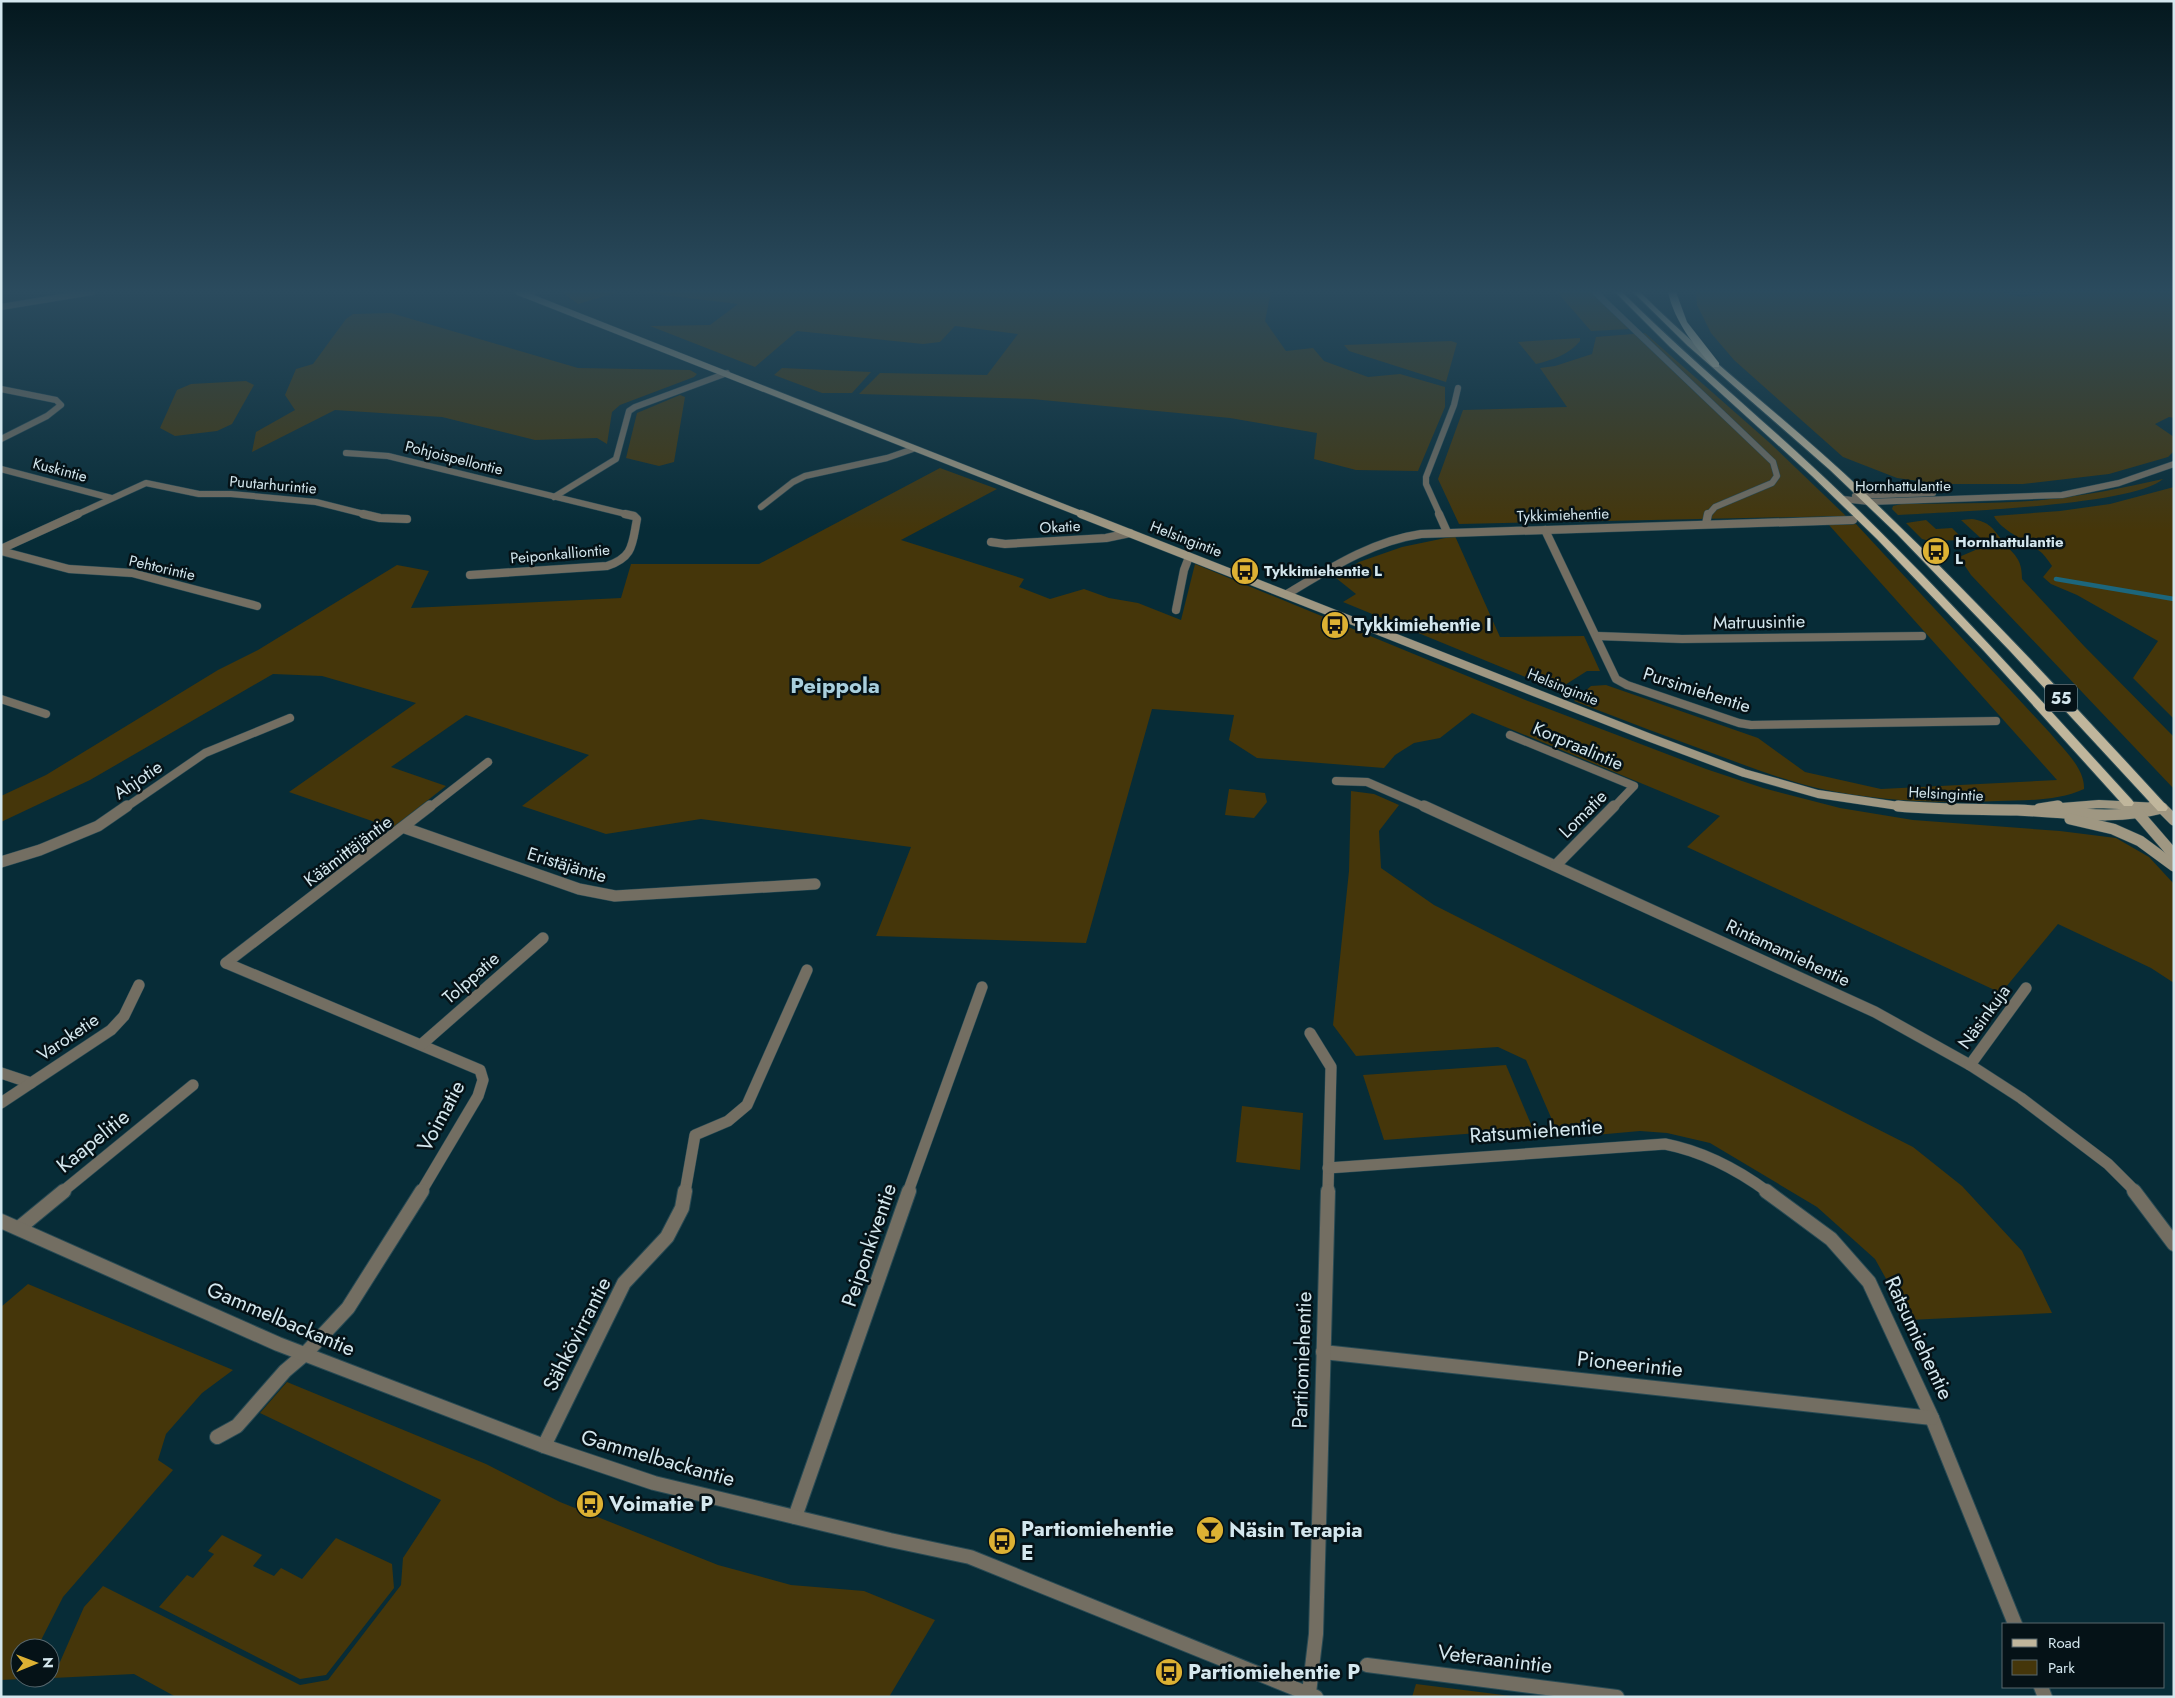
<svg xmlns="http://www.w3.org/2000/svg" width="2175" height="1698" font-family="Jost,sans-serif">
<rect width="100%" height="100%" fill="#072c37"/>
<g fill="#45360a">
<path d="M562,292H619L578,304Z"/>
<path d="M638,292H1271L1265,321L1286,351L1313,348L1324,361L1368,377L1400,374L1445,387V407L1418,471L1356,470L1314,459L1317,433L1230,418L1032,399L859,394L880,373L987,375L1018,334L955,326L940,342L923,344L797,331L755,367L650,326L710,325L738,304Z"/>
<path d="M1557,292H1591L1630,329L1591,331Z"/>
<path d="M1696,292H1998L2021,297L2057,292H2174V418L2169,417L2155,424L2174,437V451L2168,457L2109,474L2023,484H1940L1897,478L1843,457L1734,360L1711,333L1697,305Z"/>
<path d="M391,313L578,368L690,370L697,374L694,377L620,405L612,412L607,444L597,438L535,440L442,417L335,410L252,452L256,432L295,410L285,395L296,369L313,364L346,319L353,314Z"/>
<path d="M1645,333L1771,444L1846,516L1459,524L1438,479L1463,410L1567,407L1540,368L1555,366L1592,354L1596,337Z"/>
<path d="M1580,338V341C1570,354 1552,360 1536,364L1518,342Z"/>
<path d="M1451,341L1457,343L1446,382L1349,351L1344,345Z"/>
<path d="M782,368L871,372L852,393H822L774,375Z"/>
<path d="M246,381L254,385L232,424L217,431L175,436L160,428L177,390L191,384Z"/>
<path d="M680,395L685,397L674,462L659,466L626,458L637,413Z"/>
<path d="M940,468L997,489L901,540L1024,579L1019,587L1050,599L1084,589L1109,598L1138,603L1181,620L1195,564L1523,699L1706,769L1763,788L1840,808L1913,820L2060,831L2116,838L2149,857L2174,884V983L2151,968L2058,924L2001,993L1687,847L1720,816L1472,713L1440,738L1414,743L1395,755L1384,768L1257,758L1229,740L1234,715L1152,709L1086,943L876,936L911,847L701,819L606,834L522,806L589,755L466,715L391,767L446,786L392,828L289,792L416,703L322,676L273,674L90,780L1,822V796L46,775L218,670L258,650L397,565L429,571L411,608L621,598L631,564H759Z"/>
<path d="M2163,479C2133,506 1946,512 1898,515L1892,509L1893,506L1901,504C1948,503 1996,504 2042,500C2083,496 2123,488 2163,479Z"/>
<path d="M2174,487V719L2133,678L2158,641L2077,595L2051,584L2043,577L2052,566C2049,562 2046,557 2042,553C2029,542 2000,530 1994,516L2060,511L2110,504Z"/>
<path d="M1972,519C1990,522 1992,528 2003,541C2014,556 2022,557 2022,579L2084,646L2174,737V789L1971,575L1959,557L1980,548L1986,543L1961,520Z"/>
<path d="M1926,520L1936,529L1952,528L1964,540L1930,541L1922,539L1906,523Z"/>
<path d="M1856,524L2050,733C2063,749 2085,768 2084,789C2058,801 2027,800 1998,801C1938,804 1876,801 1817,788C1784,780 1752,768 1720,756C1671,738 1623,720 1574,701L1591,686L1606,685L1758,738L1805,772L1881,789L2057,780L1829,525Z"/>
<path d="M1455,536L1500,637L1584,636L1600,671H1587L1557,690L1343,602L1356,594L1336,578L1359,562L1402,547Z"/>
<path d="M1229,789L1265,793L1267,802L1254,818L1225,815Z"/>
<path d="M1351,791L1374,794L1399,805L1379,831L1381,868L1434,905L1913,1147L1962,1186L2022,1251L2052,1313L1909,1320L1875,1259L1817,1207L1710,1143L1667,1133L1640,1131L1584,1136L1556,1129L1526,1060L1498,1047L1356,1056L1333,1025L1349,871Z"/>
<path d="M1506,1065L1533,1129L1384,1140L1363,1075Z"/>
<path d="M1242,1106L1303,1113L1300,1170L1236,1162Z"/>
<path d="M28,1284L233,1370L202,1393L166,1434L158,1460L173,1470L63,1597L37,1648H20L21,1679L1,1680V1307Z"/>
<path d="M287,1382L486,1464L560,1502L718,1565L791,1585L864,1591L935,1620L889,1697H176L134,1674L53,1678L84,1607L103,1586L300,1685L328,1680L401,1585L403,1558L441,1500L260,1413Z"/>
<path d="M222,1535L262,1555L253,1566L274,1576L281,1568L302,1579L336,1538L392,1564L394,1588L326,1675L300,1679L159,1607L187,1575L193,1578L214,1554L208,1551Z"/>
<path d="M1416,1684L1519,1697H1412Z"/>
</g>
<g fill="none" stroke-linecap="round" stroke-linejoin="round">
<path stroke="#1c667c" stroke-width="4.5" d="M2056,579L2174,599"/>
<defs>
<g id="minor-far3">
<path d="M1595,292L1773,462L1777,476L1772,483L1715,507L1708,515"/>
<path d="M525,295L533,292"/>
<path d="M1,389L56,400L61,405L47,416L1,439"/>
<path d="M346,453L388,456L630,515"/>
<path d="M1,469L111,498"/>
<path d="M554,497L616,459L629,411L635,407L727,373"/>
<path d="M761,507L793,482L805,476L887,458L913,449"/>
<path d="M76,515L146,483L199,494H231L316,502L368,515"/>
<path d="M1440,515L1426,484V477L1454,405L1458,388"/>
</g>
<g id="minor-far2">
<path d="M363,514L380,518L407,519"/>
<path d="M1439,514L1447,532"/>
<path d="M1706,524L1708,514"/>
<path d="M1545,530L1616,679L1627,685L1739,723L1751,725L1996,721"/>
<path d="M991,542L1005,544L1106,538L1130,533"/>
<path d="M1,549L78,514"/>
<path d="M1,551L69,569L132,573L257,606"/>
<path d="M470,575L607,566C634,557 632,544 637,519L634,516L625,514"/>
<path d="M1287,594C1329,569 1372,541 1421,534L1853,520"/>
<path d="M1176,610L1184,570L1189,557"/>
<path d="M1597,636L1682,639L1922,636"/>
<path d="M1,699L46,714"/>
<path d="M1510,735L1634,786L1613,808"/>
<path d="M1336,781L1367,782L1427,808"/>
<path d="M125,808L205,753L290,718"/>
<path d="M429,808L488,762"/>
</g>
<g id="minor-far1">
<path d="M1424,806L1875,1012L1970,1065L2021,1098L2108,1164L2136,1192"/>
<path d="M405,828L579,889L615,896L815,884"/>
<path d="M1,862L40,850L98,826L127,806"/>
<path d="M1556,865L1614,806"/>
<path d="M226,963L430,806"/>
<path d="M226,963L480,1070L483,1080L478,1096L421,1192"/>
<path d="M1310,1033L1331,1067L1328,1192"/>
<path d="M422,1044L543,938"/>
<path d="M1970,1065L2026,988"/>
<path d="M1,1073L31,1083"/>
<path d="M1,1103L111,1030L124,1016L139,985"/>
<path d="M1328,1168L1665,1144C1701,1151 1738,1170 1768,1192"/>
<path d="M62,1192L193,1085"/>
<path d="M685,1192L695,1135L728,1121L747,1105L807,970"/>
<path d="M908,1192L982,987"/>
</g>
<g id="minor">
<path d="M1766,1191L1831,1239L1869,1282L1932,1418L2015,1624"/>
<path d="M2134,1191L2174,1244"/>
<path d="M19,1228L64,1191"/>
<path d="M1323,1352L1932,1418"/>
<path d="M217,1437L237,1426L285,1371L305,1354L348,1308L422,1191"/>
<path d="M544,1446L624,1283L667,1237L682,1208L685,1191"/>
<path d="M795,1517L909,1191"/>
<path d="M1367,1665L1617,1697"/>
<path d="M2041,1687L2045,1697"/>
<path d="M1309,1693L1316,1634L1328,1191"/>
</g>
<g id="tertiary-far1">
<path d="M1,307L92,292"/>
<path d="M1855,496L1933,493"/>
<path d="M1843,499L1869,502L2062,495L2119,483L2174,464"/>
</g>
<path id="tertiary" d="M1,1221L278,1344L544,1446L654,1483L890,1540L970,1557L1316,1697"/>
<path id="secondary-far2" d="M518,292L1084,515"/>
<g id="secondary-far1">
<path d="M1081,514L1648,737L1744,773L1818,794L1912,808"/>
<path d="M2049,808L2099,804L2159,807"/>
</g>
<g id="secondary">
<path d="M1898,806C1938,810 1978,809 2017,810C2067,812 2113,821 2162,808"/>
<path d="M2153,806L2159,807"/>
<path d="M2162,808L2174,820"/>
<path d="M2039,809L2058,806"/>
<path d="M2136,811L2174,855"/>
<path d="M2070,819L2113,829L2140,841L2174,866"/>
</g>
<g id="primary">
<path d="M1615,292H1622C1694,364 1774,428 1847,499C1946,595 2039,698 2132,800L2134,803L2132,806H2124L1984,651L1877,539L1812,476L1670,347Z"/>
<path d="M1633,292H1640C1711,363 1792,423 1865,493C1970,593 2069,699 2166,805L2168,808L2166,811H2158L2010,651L1897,534L1830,470L1688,346Z"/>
</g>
<path id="motorway" d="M1668,292H1676L1687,322L1719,363V367H1713C1693,344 1675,322 1668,292Z"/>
</defs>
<use href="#minor-far3" stroke="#284a54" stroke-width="7"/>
<use href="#minor-far2" stroke="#284a54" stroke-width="9"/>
<use href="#minor-far1" stroke="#284a54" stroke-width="12"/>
<use href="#minor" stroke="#284a54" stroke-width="16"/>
<use href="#tertiary-far1" stroke="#284a54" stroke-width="7"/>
<use href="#tertiary" stroke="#284a54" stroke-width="16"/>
<use href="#secondary-far2" stroke="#284a54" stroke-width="7"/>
<use href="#secondary-far1" stroke="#284a54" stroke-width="9"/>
<use href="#secondary" stroke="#284a54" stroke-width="12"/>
<use href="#primary" stroke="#284a54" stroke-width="2"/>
<use href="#motorway" stroke="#284a54" stroke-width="1"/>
<use href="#minor-far3" stroke="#736e62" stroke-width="6"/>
<use href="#minor-far2" stroke="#736e62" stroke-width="8"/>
<use href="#minor-far1" stroke="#736e62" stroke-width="11"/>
<use href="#minor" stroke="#736e62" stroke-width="14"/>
<use href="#tertiary-far1" stroke="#736e62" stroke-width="6"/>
<use href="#tertiary" stroke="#736e62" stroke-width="14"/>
<use href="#secondary-far2" stroke="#9f9782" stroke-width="6"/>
<use href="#secondary-far1" stroke="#9f9782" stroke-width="8"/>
<use href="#secondary" stroke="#9f9782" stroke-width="11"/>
<use href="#primary" fill="#c0b69c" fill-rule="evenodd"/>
<use href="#motorway" fill="#dfd2b2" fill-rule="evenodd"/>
</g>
<linearGradient id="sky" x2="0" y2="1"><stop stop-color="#04181e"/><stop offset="0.55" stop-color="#2b4b5e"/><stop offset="1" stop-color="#2b4b5e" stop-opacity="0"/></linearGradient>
<rect width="2175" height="530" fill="url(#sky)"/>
<defs>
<symbol id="bus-disc" viewBox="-11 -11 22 22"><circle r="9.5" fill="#ddb133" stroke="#051217"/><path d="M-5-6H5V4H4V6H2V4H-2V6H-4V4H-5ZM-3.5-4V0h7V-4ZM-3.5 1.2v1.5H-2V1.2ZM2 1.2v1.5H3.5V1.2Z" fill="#111"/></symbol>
<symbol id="bar-disc" viewBox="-11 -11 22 22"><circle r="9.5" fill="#ddb133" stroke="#051217"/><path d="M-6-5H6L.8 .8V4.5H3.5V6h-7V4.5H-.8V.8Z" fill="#111"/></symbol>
</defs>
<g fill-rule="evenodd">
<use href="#bus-disc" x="1920" y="535" width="32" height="32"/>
<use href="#bus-disc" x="1229" y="555" width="32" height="32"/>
<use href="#bus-disc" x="1319" y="609" width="32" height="32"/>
<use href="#bus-disc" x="574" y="1488" width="32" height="32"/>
<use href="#bar-disc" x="1194" y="1514" width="32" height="32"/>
<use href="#bus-disc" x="986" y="1525" width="32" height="32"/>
<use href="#bus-disc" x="1153" y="1656" width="32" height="32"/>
</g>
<g text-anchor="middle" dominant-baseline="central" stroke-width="5" stroke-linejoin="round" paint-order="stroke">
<g font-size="15" fill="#d4e7ee" stroke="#051217">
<text transform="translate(454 458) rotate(14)">Pohjoispellontie</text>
<text transform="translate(60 470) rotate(15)">Kuskintie</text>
<text transform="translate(273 485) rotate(5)">Puutarhurintie</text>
<text x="1903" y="486">Hornhattulantie</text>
<text transform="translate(1563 515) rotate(-2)">Tykkimiehentie</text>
<text transform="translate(1060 527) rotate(-3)">Okatie</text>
<text transform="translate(1186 539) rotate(21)">Helsingintie</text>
<text transform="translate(560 554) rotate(-5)">Peiponkalliontie</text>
<text transform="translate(162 568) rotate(13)">Pehtorintie</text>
<text transform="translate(1563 687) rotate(22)">Helsingintie</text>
<text transform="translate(1946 794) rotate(3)">Helsingintie</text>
</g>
<g font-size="15" font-weight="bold" fill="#d4e7ee" stroke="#051217" text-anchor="start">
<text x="1955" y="542">Hornhattulantie<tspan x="1955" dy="17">L</tspan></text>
<text x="1264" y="571">Tykkimiehentie L</text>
</g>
<rect fill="#051217" stroke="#96a7ae" stroke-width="1" x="2045" y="684.5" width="32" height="27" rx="4"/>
<g font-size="16" font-weight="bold" fill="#d4e7ee">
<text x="2061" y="698">55</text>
</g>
<g font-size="18" fill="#d4e7ee" stroke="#051217">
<text transform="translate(1759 622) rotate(-1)">Matruusintie</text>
<text transform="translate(1697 690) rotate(18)">Pursimiehentie</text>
<text transform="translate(1578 746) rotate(23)">Korpraalintie</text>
<text transform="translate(138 780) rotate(-34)">Ahjotie</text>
<text transform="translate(1583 814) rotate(-45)">Lomatie</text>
<text transform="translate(348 851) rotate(-37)">Käämittäjäntie</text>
<text transform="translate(567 865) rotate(17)">Eristäjäntie</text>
<text transform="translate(1788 953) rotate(25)">Rintamamiehentie</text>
<text transform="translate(471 978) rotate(-41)">Tolppatie</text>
<text transform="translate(1984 1017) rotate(-54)">Näsinkuja</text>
<text transform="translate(68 1037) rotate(-34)">Varoketie</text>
</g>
<g font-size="18" font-weight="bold" fill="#d4e7ee" stroke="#051217" text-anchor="start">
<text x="1354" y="625">Tykkimiehentie I</text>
</g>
<g font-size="21" fill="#d4e7ee" stroke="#051217">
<text transform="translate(441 1116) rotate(-62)">Voimatie</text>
<text transform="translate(1536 1131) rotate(-4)">Ratsumiehentie</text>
<text transform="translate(93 1141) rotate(-39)">Kaapelitie</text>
<text transform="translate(869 1245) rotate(-71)">Peiponkiventie</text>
<text transform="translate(281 1319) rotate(23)">Gammelbackantie</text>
<text transform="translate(577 1334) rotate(-63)">Sähkövirrantie</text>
<text transform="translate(1919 1338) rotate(65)">Ratsumiehentie</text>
<text transform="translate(1302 1360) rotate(-88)">Partiomiehentie</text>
<text transform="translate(1630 1364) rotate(6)">Pioneerintie</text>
<text transform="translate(658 1458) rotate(16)">Gammelbackantie</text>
<text transform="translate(1495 1659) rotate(7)">Veteraanintie</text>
</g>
<g font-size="21" font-weight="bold" fill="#d4e7ee" stroke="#051217" text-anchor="start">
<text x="609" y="1504">Voimatie P</text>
<text x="1021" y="1529">Partiomiehentie<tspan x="1021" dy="24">E</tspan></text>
<text x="1229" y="1530">Näsin Terapia</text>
<text x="1188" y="1672">Partiomiehentie P</text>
</g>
<g font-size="22" font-weight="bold" fill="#a9cfdd" stroke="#051217">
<text x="835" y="685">Peippola</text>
</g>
</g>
<rect width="2175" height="1698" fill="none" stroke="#d4e7ee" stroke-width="5"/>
<rect x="2002" y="1623" width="162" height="65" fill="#051217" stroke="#58676d"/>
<rect x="2012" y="1639" width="25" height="8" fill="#c0b69c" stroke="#58676d"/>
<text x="2048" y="1648" font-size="15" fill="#d4e7ee">Road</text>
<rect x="2012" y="1660" width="25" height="15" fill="#45360a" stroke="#58676d"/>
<text x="2048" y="1673" font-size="15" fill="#d4e7ee">Park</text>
<g transform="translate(35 1663) rotate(89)"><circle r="24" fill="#051217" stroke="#58676d"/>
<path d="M0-4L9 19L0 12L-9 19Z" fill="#ddb133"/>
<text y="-8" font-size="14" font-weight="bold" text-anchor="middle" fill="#d4e7ee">N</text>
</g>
</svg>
